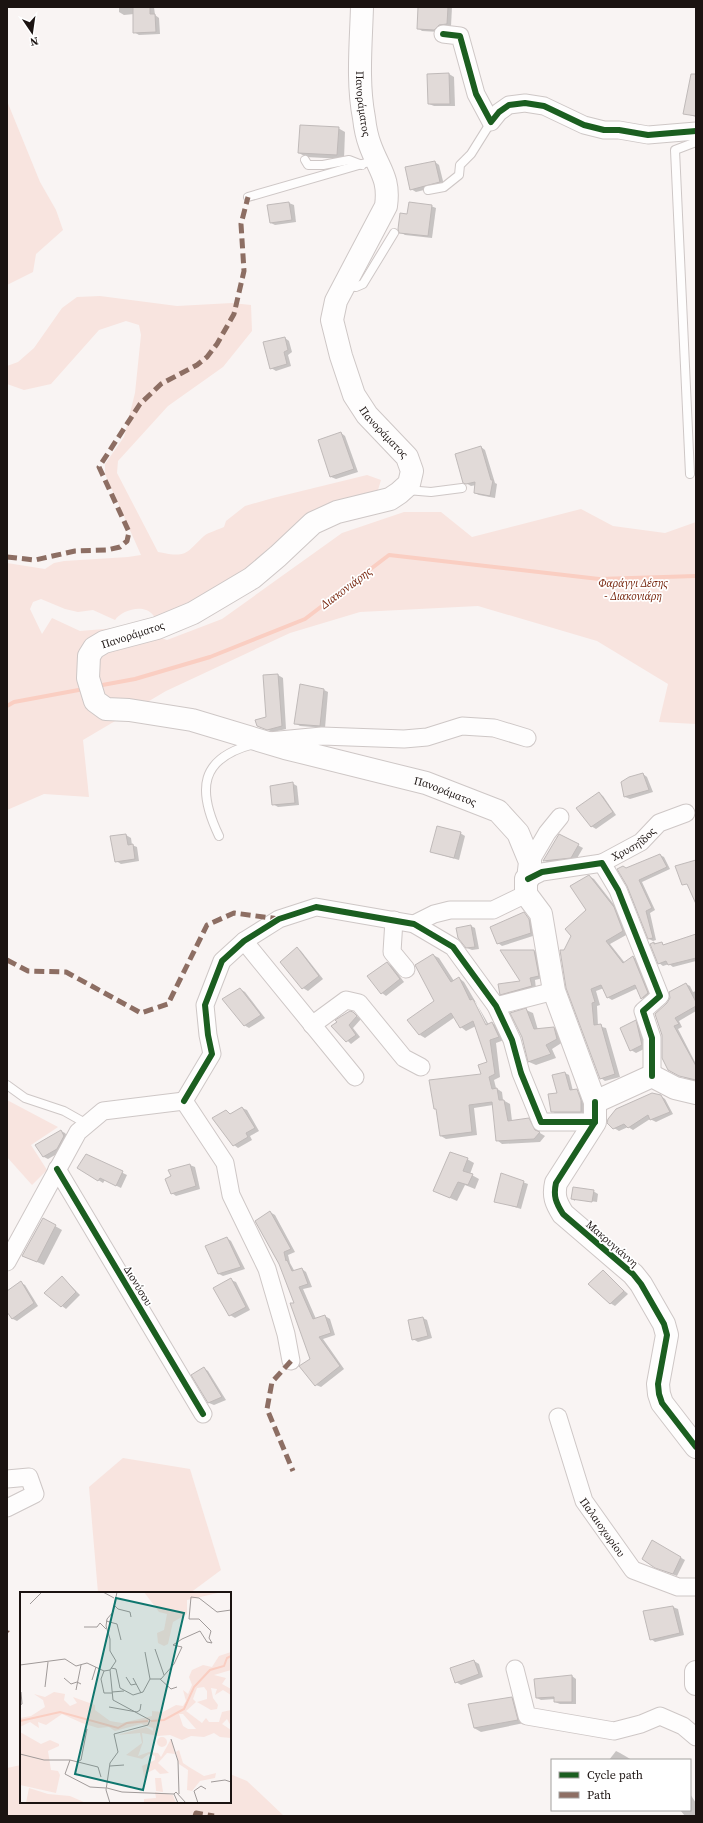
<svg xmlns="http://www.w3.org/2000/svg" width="703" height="1823" font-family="'Source Serif 4',serif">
<rect width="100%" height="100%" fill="#f9f4f3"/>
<g fill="#f8e4df">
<path d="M7,101L40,182L56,210L63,230L36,254L33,272L7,285Z"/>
<path d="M100,296L177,306L232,303L251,305L252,331L223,367L168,406L118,461L117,473L158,552C187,558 185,554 204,536C209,532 218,530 224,527L226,521L245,506L273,498L367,475L381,480L378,490L370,496L245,578L156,618C153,615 150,611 146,610C136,606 120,612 115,620L93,610L78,612L65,609L41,599L33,602L30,609L42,634L52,618L80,631L128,627L167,640L222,619L342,533L404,512H441L472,537L581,509L613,526L665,533L696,522V724L659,722L668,684L597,641L478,606L360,612L290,633L166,691L83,740L89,797L44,794L7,810V563L45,569L54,563L64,561L128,557L141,555L105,474V464L124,437L135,393L141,335L139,325L126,321L99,330L51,384L24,390L7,384V366L18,362L34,348L62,308L77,297Z"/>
<path d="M7,1100L58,1127L31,1145L47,1170L32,1185L7,1157Z"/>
<path d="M123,1458L190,1469L221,1570L190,1593H98L89,1487Z"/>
<path d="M21,1765V1802H230V1774L247,1781L284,1816H7V1768Z"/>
</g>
<g fill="#0003" fill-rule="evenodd">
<path d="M119,7H154L155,15L159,18L160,34L139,35L134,32V14L124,15L119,12Z"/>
<path d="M419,7H452L451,26L439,32L422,31L418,28Z"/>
<path d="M449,74L454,77L455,106H434L429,104Z"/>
<path d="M696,86V117L684,113Z"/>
<path d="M338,128L345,132L344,159L306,157L299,153Z"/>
<path d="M435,162L439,165L444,185L416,192L411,189Z"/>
<path d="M289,203L294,205L296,222L275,225L271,223L268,206Z"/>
<path d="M431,206L436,208L432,238L405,235L400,232L408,216Z"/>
<path d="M285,338L289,341L292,352L288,355L291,366L276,371L271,368Z"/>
<path d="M341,433L345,436L358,472L336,479L331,477Z"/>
<path d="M481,447L485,450L495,483L497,484L495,498L479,495L475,493L476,485L471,486L464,482Z"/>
<path d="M278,675L283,678L286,729L273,732L258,726L267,718L264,676Z"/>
<path d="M324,690L328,692L325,728L300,726L295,723Z"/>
<path d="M643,774L647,777L653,792L630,799L625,797L622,783Z"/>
<path d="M292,783L297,786L299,805L278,807L273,804Z"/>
<path d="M599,793L603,796L616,815L596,829L591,826Z"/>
<path d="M460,833L465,836L459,860L431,852Z"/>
<path d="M126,835L131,838L132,845L137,847L139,861L121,864L116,861Z"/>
<path d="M559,835L583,848L576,860L549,863L545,861Z"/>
<path d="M660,855L664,857L670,869L642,882L655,910L650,913L656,940L653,941L649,939L626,869Z"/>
<path d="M589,876L594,879L619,911L628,934L610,944L625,963L633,957L638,960L653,996L647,1001L642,998L638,988L612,1000L607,997L604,988L596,991L600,1005L597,1006L598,1026L606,1028L620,1077L605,1081L601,1078L565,950L588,910Z"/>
<path d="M524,913L533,923L536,935L502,946L498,943Z"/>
<path d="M471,926L475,928L479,949L472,950L467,948Z"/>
<path d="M696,936V961L673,967L669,964L663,966L659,963L651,945L654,943L665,945Z"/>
<path d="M297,948L301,951L323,979L308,991L303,988L281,962Z"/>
<path d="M534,951L539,953L543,978L535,980L536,989L506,997L501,994L522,982Z"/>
<path d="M433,955L439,958L454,981L459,978L464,982L489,1025L492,1023L498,1026L504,1040L496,1043L500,1077L494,1080L496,1088L502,1092L503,1100L510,1104L512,1121L528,1119L534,1123L540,1133L545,1136L540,1142L502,1144L497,1140L493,1105L474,1108L477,1135L446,1139L441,1136L482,1075L488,1063L476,1026L466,1031L461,1027L455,1017L425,1038L420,1035L435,1002ZM473,1002H476L489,1029L487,1030Z"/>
<path d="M387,963L392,966L404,982L386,996L382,993Z"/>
<path d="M686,984L690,986L693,992L696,991V1011L679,1021L682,1027L678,1029L696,1064V1082L685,1078L669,1070L668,1004Z"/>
<path d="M240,989L245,992L265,1018L249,1028L244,1025Z"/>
<path d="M526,1010L533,1013L538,1030L554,1028L560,1032L563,1042L552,1049L556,1058L536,1065L529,1062L523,1037Z"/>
<path d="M353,1013L361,1019L353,1028L360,1037L351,1044L332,1026L344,1015Z"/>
<path d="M636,1022L640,1024L646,1048L636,1053L631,1050Z"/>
<path d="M565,1073L569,1075L573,1091L581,1093L585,1103V1114H556L552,1111L558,1093L553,1076Z"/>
<path d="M661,1096L665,1099L673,1114L656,1122L650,1119L633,1130L628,1127L619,1131L614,1128Z"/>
<path d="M242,1108L247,1110L259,1131L250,1136L252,1140L238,1148L234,1145L226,1111L231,1114Z"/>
<path d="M61,1131L65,1133L69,1139L62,1151L48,1159L44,1157L37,1145Z"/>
<path d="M86,1155L127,1175L121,1188L105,1180L103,1183L79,1168Z"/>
<path d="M467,1159L474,1163L470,1174L479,1179L475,1189L465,1185L457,1201L434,1191Z"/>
<path d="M190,1165L195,1167L200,1189L176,1196L172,1193Z"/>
<path d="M501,1174L528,1184L521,1209L495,1201Z"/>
<path d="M593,1191L598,1194L597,1202L575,1199V1201L572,1199Z"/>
<path d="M270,1212L275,1215L295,1252L288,1255L290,1263L295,1272L302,1269L306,1272L312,1287L303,1289L316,1319L325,1316L330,1319L335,1335L323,1339L344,1369L321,1387L316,1385L311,1359Z"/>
<path d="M43,1219L62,1230L44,1265L23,1256Z"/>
<path d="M227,1238L231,1241L245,1269L223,1276L219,1274Z"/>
<path d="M603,1272L628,1294L615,1306L610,1303Z"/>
<path d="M62,1277L80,1295L66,1309L62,1306Z"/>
<path d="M231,1280L236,1282L250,1310L235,1318L230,1315Z"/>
<path d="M21,1283L25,1285L38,1306L17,1321L13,1319L7,1311V1292Z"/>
<path d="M423,1318L427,1320L432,1338L418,1342L413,1339Z"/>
<path d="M204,1368L208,1371L226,1400L214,1405L209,1403L193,1375Z"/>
<path d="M652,1541L685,1560L677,1576L661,1570Z"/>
<path d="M673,1607L678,1609L684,1635L655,1642L651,1639L644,1612Z"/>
<path d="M474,1661L479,1664L483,1677L461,1685L456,1682Z"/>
<path d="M572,1676L576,1679V1704H560L555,1702V1699L541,1700L537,1698Z"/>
<path d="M512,1698L519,1702L524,1723L481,1732L474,1728Z"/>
<path d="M616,1751L620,1753L632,1760H609Z"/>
<path d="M690,1794L696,1803V1816H685L680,1810H690Z"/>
</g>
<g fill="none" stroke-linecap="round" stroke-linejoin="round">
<g stroke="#facec2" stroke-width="4">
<path d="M97,686L135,679L210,657L305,619L389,555L599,579L696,576"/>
<path d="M7,706L14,702L84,689"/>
</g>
</g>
<g fill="#e1dad8" stroke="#c0bab9">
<path d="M133,7H150V14H155L156,32L133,33Z"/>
<path d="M418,7H448L447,24L439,25L434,30L417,29Z"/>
<path d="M449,73L450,104H428L427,74Z"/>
<path d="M691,74H696V116L683,114Z"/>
<path d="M300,125L339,127L337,155L298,153Z"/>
<path d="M435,161L440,182L410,190L405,167Z"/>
<path d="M289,202L292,220L270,223L267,205Z"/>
<path d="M409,202L432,205L428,236L399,233L398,229L400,213L407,214Z"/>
<path d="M285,337L288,350L284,352L287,364L270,369L263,342Z"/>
<path d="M341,432L354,469L330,477L318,440Z"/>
<path d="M481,446L491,480H493L490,496L474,493L475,482L466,484L463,483L455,454Z"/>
<path d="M278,674L282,726L267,730L257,726L255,720L266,717L263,675Z"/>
<path d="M300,684L324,689L320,726L294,724Z"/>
<path d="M643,773L649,790L624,797L621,782L629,777Z"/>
<path d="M293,782L295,803L272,805L270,786Z"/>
<path d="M599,792L613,812L591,827L576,808Z"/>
<path d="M437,826L461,832L454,858L430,852Z"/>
<path d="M126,834L128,845L133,844L135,859L115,862L110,836Z"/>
<path d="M559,834L579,844L571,858L543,861Z"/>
<path d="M660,854L667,867L639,880L652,908L646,911L653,938L648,939L627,886L617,869L623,866L626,868Z"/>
<path d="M696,860V904L687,884L682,885L675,866Z"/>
<path d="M589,875L614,907L623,931L606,941L623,963L633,956L648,993L641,999L635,985L607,998L601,985L591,989L595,1002L592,1003L594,1025L601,1024L615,1074L600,1079L566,988L560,950H564L571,936L565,929L586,910L570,886Z"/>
<path d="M524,912L529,919L531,933L497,944L490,927Z"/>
<path d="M471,925L475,947L466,948L458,938L456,928Z"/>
<path d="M696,934V958L668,965L666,961L658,964L650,944L654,942V944L662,942L663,945Z"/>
<path d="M297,947L319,976L302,989L280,962Z"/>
<path d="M500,950H534L539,976L530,978L532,986L500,995L498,984L520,981Z"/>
<path d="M433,954L451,982L459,977L470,1000L473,999L486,1025L492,1022L499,1037L490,1040L495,1074L489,1077L492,1089L497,1088L499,1100H504L508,1121L529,1118L535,1130L540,1132L534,1139L496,1141L492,1102L469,1105L472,1132L440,1136L436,1109H434L429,1080L481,1074L478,1065L487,1062L473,1021L460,1028L451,1013L419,1035L407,1020L434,1001L415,965Z"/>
<path d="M387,962L400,979L381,994L367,976Z"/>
<path d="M686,983L696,1002V1006L675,1018L679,1024L674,1026L696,1066V1080L679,1076L668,1070L662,1058V1035L655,1014L667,1003L670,998L669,992Z"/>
<path d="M240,988L261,1015L244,1026L222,999Z"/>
<path d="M526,1008L534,1029L554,1027L557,1039L546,1045L551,1054L528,1062L522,1037L510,1013Z"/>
<path d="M350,1011L353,1012L357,1016L349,1025L356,1035L346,1042L331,1026L337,1022L335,1020Z"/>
<path d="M636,1020L642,1045L630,1051L620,1028Z"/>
<path d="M565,1072L570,1090L577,1089L581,1100V1112H551L548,1094L557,1093L552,1075Z"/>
<path d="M652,1093L661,1095L670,1112L650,1120L648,1115L628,1128L624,1124L613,1129L607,1123L608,1119L616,1109Z"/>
<path d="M242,1107L255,1128L246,1133L248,1137L233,1146L212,1118L226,1110L230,1114Z"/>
<path d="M61,1130L64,1136L57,1149L43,1157L35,1145Z"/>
<path d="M450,1152L468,1158L463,1171L473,1174L468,1185L458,1182L450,1198L433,1191Z"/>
<path d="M86,1154L123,1171L116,1186L100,1178L98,1181L77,1168Z"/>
<path d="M190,1164L196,1186L171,1194L165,1179L171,1176L168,1170Z"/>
<path d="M501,1173L524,1181L517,1207L494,1202Z"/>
<path d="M573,1187L594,1190L592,1202L571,1199Z"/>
<path d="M270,1211L291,1249L284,1252L286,1261L287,1260L292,1271L302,1268L308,1284L299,1287L313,1319L325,1315L331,1333L319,1337L340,1366L315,1386L299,1366L310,1359L290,1303H294L279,1264L255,1221Z"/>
<path d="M43,1218L56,1225L37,1262L22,1256Z"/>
<path d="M227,1237L241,1267L218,1274L205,1246Z"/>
<path d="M603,1270L624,1291L610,1304L588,1284Z"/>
<path d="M62,1276L76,1292L61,1307L44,1293Z"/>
<path d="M231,1278L246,1307L229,1316L213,1288Z"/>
<path d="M21,1281L34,1303L12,1319L7,1312V1291Z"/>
<path d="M423,1317L428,1336L412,1340L408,1320Z"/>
<path d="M204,1367L222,1397L208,1403L191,1375Z"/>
<path d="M652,1540L681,1557L673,1574L655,1568L642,1559Z"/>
<path d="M673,1606L680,1633L650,1640L643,1611Z"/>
<path d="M474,1660L479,1674L455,1683L450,1668Z"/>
<path d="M572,1675V1702H554V1697L536,1698L534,1679Z"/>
<path d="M512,1697L518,1720L474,1728L468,1704Z"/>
</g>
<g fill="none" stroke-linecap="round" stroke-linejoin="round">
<defs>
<g id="lane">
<path d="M305,160L308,165H323L349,160L362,165"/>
<path d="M428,190L444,187L459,175L460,165L471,154L491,122"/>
<path d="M248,197L376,160"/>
<path d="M347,285L356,287L363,284L394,233"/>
<path d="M690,474L675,150L696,142"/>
<path d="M407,490L431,492L462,488"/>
<path d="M219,836C197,790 199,758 254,744"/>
<path d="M7,1085L25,1098L64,1111L87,1124"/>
</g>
<g id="street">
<path d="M443,34L460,36L476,94L491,122L499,112L509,105L525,103L544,106L584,125L604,130H619L648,135L696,131"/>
<path d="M269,741L322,736L404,739L427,737L462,726L494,728L527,738"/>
<path d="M530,862L547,833L560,817"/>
<path id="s1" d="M602,863L641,842L659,823L686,813"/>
<path d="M528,879L542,872L602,863L618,890L660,996L643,1011L652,1038V1076"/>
<path d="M394,920L392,952L406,969"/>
<path d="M414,924L434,914L450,910H493L526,894"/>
<path d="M244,941L355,1077"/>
<path d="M496,1006L554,991"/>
<path d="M312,1025L346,1000L359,1003L404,1058L421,1067"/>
<path d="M184,1101L212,1054L208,1035L205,1005L222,961L244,941L279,919L316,907L414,924L453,947L496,1006L512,1040L521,1073L541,1122H595"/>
<path d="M184,1101L225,1163L231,1195L267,1269L286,1334L291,1361"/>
<path d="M57,1169L203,1414"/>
<path d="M7,1262L78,1132L103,1111L184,1101"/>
<path id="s2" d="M558,1417L584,1501L633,1570L678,1587H696"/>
<path d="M7,1479L29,1477L35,1494L7,1508"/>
<path d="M515,1669L527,1716L614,1731L641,1724L660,1716L683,1726L696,1737"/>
</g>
<g id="secondary">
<path id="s3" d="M362,7C361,43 357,82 364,118C365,127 367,137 370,145C379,170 390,178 386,206L336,301L332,320L341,356L354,395L367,415L407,457L412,471L409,484L399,493L390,499L337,512L313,523L278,556L252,578L193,613L157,628L104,642L94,648L89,656L88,678L95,701L106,709L129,710L192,720L285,748L426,783L498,811L518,833L530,862L528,879H526V894L541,914L554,991L595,1102V1122L556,1183C553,1196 556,1203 563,1214L633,1274L641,1284L664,1324L667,1335L658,1384L659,1394L662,1403L696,1447"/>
<path d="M595,1102L652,1076L675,1088L696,1093"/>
<path d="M696,1672V1684"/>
</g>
</defs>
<use href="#lane" stroke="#cec7c6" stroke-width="10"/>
<use href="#street" stroke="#cec7c6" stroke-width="19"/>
<use href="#secondary" stroke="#cec7c6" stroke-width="24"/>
<use href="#lane" stroke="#fefdfd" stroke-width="8"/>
<use href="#street" stroke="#fefdfd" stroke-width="17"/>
<use href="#secondary" stroke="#fefdfd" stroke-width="22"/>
<g stroke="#8d6e63" stroke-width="5" stroke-dasharray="10 5" stroke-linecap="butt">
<path d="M7,557L35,560L75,551L107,550L120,547L127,541L129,532L99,467L140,404L161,384L197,365L207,357L217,344L234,314L244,271L241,224L248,197"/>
<path d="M7,960L28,971L66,972L141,1013L168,1004L207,925L234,913L279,919"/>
<path d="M291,1361L272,1382L267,1409L293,1471"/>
<path d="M7,1632L8,1633"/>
<path d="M195,1816L196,1813L214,1816"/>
</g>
<defs>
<g id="cycleway">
<path d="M443,34L460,36L476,94L491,122L499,112L509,105L525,103L544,106L584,125L604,130H619L648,135L696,131"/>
<path d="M528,879L542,872L602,863L618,890L660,996L643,1011L652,1038V1076"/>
<path d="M184,1101L212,1054L208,1035L205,1005L222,961L244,941L279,919L316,907L414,924L453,947L496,1006L512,1040L521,1073L541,1122H595"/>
<path d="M595,1102V1122L556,1183C553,1196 556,1203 563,1214L633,1274L641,1284L664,1324L667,1335L658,1384L659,1394L662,1403L696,1447"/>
<path d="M57,1169L203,1414"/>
</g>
</defs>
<use href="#cycleway" stroke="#fff" stroke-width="8"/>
<use href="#cycleway" stroke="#1b5e20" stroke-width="6"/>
</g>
<g text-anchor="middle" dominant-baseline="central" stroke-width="3.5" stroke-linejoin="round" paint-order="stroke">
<g font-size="11" fill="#1b1311" stroke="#fff">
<text stroke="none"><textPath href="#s3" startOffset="97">Πανοράματος</textPath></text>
<text stroke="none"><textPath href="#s3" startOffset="456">Πανοράματος</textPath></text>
<text transform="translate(133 635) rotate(-18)">Πανοράματος</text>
<text stroke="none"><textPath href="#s3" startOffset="1299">Πανοράματος</textPath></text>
<text stroke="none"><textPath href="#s1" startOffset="37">Χρυσηΐδος</textPath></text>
<text transform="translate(612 1244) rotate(41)">Μακρυγιάννη</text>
<text transform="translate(138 1286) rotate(59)">Διονύσου</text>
<text stroke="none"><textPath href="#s2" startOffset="120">Παλαιοχωρίου</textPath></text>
</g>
<g font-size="11" font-style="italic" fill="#711d04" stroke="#fff">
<text x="633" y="583">Φαράγγι Δέσης<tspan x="633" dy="13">- Διακονιάρη</tspan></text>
</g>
<g font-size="12" font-style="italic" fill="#731e05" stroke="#fff">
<text transform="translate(346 588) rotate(-37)">Διακονιάρης</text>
</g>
</g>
<g transform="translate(20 1592)">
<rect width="211" height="211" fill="#f9f4f3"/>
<path d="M124,0H202L167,8V22L153,30L148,52L144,54L138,51L137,41L144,38L147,22L139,20ZM211,60V78L194,83L206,86L202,92L211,97V103L203,98L195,103L197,97L191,96L193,106L198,113L197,117L191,118L177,110L187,107V99L184,95L177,96L173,107L176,110L166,119L182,131L186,126L189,130H199L202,120L211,118V134L207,127L202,132L211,138V146L200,145L194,141L184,145L171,144L162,148L150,143L138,144L122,141L123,150L118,164L129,160L138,161L141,165L151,147L155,162L147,161L138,171L149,181L140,182L135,177L127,181L125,189L122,174L135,168V164L129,162L122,167L106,163L122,151L120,141L97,143L126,135L133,139V136L121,132L95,139L89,135L78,136L62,131L42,122L26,133L18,130L19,136L10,130L0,135V126L11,124L25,115L23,108L14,102L25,105L34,100L45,102L44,108L50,114L57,111L53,105L75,113V118L90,129L102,131L132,124V119L143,120L156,113L163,114L166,109L163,98L168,102L172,93L169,85L172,78L183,73L192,75L199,64ZM159,122H163L176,137H168L163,134ZM0,140L21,152L30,148L39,152V154L28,159L31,178L38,179L40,183L36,201L0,193ZM137 150a5 5 0 1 1 10 0a5 5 0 1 1-10 0ZM159,158L163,171L169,175L184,184L196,181L195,186L180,189L172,199L167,198L168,178L159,172L156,160ZM135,186H141L143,200L136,199ZM9,196L28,202L50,204L66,211H6ZM135,200L153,203L156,211H124V207L136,206Z" fill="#f8e4df" fill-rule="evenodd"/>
<path fill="none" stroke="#facec2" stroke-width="2" d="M0,129L40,120L98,136L107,131L128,129M131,129L144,128L164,117L174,95L190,78L204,74L207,66L211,64"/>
<path fill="none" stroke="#a09a99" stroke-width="1" d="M83,0L94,6M10,12L22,0M94,13L98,17L110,20L111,25M86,29L97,32L101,48M64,35H77L80,31L86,37M135,57L144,83M125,60L130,87M0,73L45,67L56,74L67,71L84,79L90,78L93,108L130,128L128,133L94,142L98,160L90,171L86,198L90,211M91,76L96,77L100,96L113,103L123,100L130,87M90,78L96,69L90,59V47L86,34L87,27L93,20L97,0M84,79L81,87L84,101H92M106,85L111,93L116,92M44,86L51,92L57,90L61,92M113,86L121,101M130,87H141L154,72L162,55L153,53L162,47L180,39L187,50L192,51L189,46L191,39L179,27H169L171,5L179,6L197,20L211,18M140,87L151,97L157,95M72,88L76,75M25,95L28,70M56,98L61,73M92,100L104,99M0,113L2,112L1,100M89,115L117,120L120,118L121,112M151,147L158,169L159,202M0,162L24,168H50L45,182L70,195L86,196M50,168L78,175L81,185M59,169L61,168L67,137M90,174L104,173M191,190L205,188L211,190M87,196L102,200L154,202M158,211L154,202L156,200L166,211M178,211L174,199L181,194L186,197"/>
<path fill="#0f766e" fill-opacity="0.15" stroke="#0f766e" stroke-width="2" d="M96,6L164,21L123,198L55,182Z"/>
<rect width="211" height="211" fill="none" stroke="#1b1311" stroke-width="2"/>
</g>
<rect width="703" height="1823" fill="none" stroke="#1b1311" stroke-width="16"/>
<rect x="551" y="1759" width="140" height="52" fill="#ffffff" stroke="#a4a1a0"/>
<rect x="559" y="1772" width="20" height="6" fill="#1b5e20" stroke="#a4a1a0"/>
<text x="587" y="1779" font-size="12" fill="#1b1311">Cycle path</text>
<rect x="559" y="1792" width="20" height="6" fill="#8d6e63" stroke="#a4a1a0"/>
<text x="587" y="1799" font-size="12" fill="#1b1311">Path</text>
<g transform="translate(32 32) rotate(167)" stroke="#ffffff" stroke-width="3" paint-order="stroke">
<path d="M0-3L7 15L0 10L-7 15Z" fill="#1b1311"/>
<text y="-6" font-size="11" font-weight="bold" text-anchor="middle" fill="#1b1311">N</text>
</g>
</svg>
